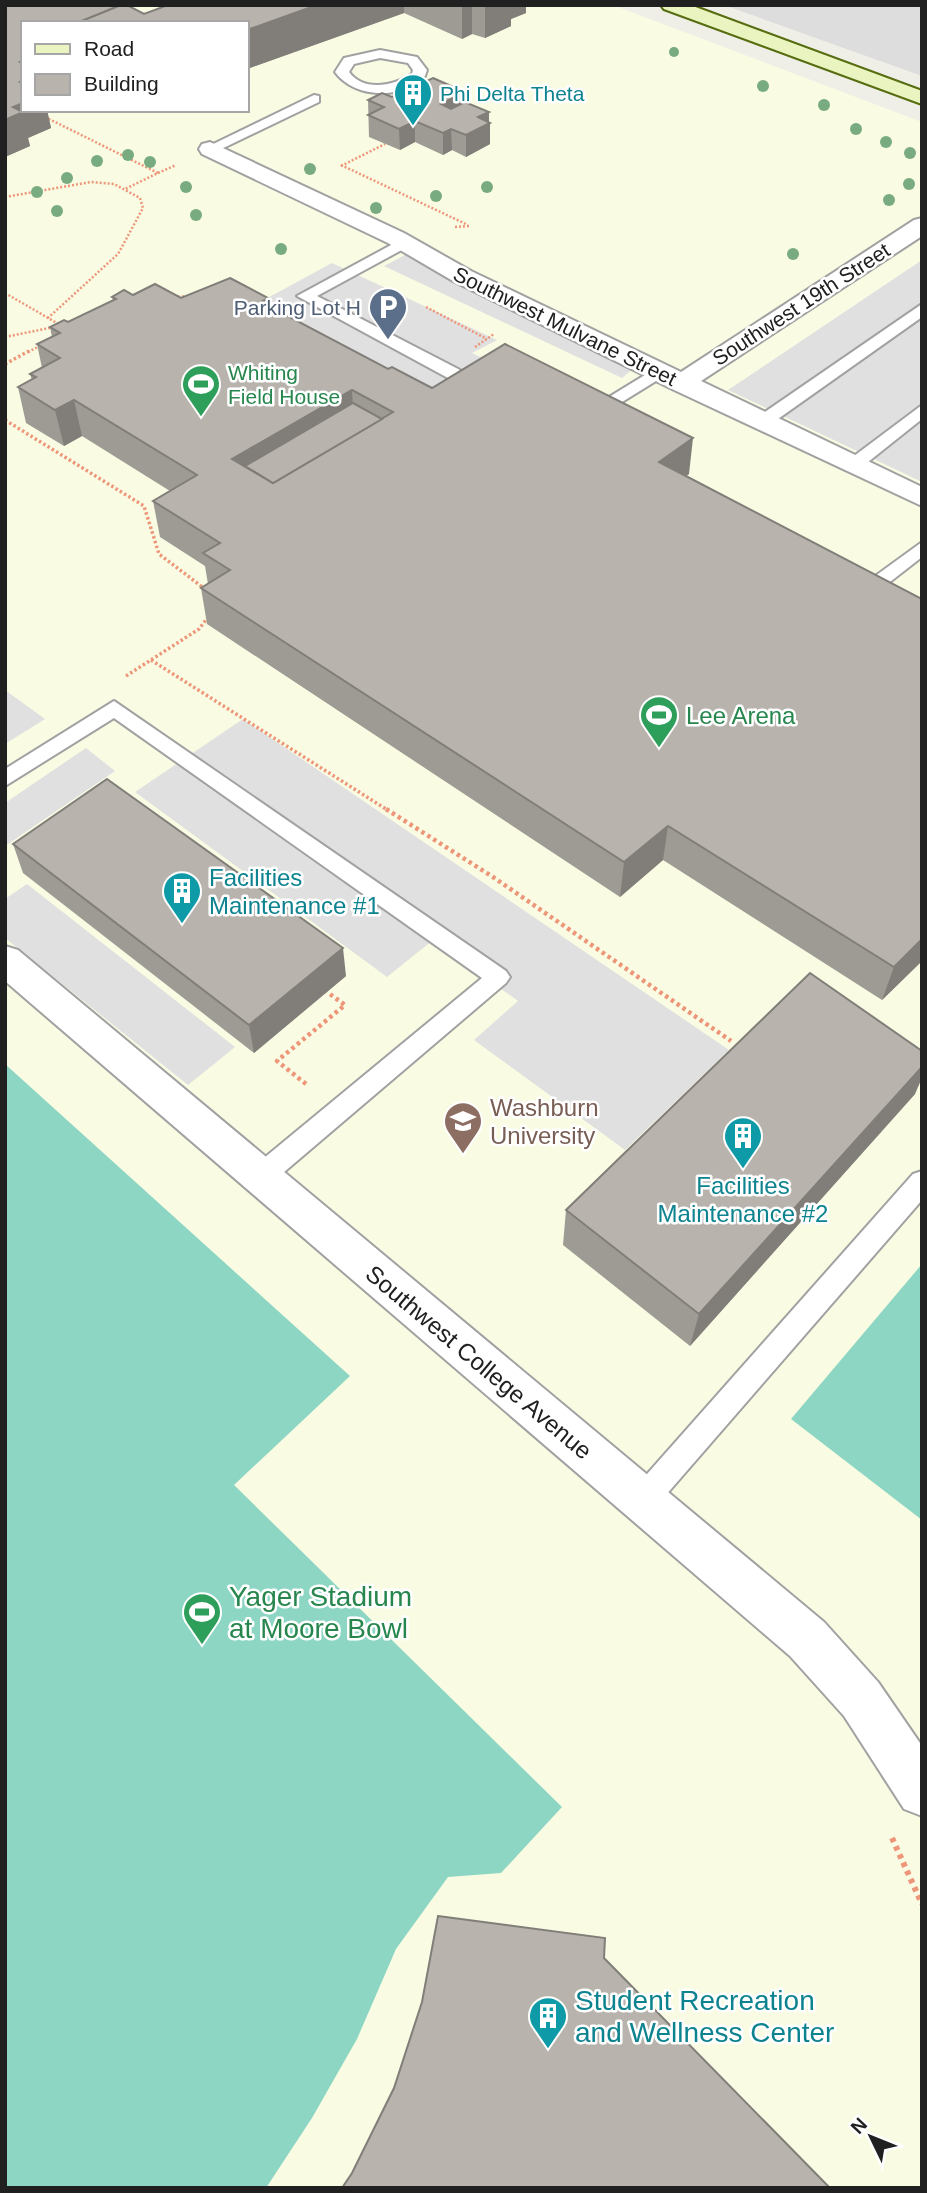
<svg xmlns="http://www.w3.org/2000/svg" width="927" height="2193" font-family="Arial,sans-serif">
<rect width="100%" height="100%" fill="#efeee7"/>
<path fill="#ddd" d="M724,5H922V76Z"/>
<path fill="#f9fce3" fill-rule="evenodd" d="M5,5H613L922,122V2188H5ZM23,23H247V110H23Z"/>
<g fill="#8dd6c4">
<path d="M5,1064L350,1376L234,1485L562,1807L501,1873L448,1877L396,1949L357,2039L312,2118L266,2188H5Z"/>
<path d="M922,1264V1520L791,1419Z"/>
</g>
<g fill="#e0e0e0">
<path d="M405,255L635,367L622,378L384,266Z"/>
<path d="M922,260V482L728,390Z"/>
<path d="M332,263L497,340L472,353L507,370L428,417L247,309Z"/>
<path d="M5,690L45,719L5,744Z"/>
<path d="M243,719L729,1050L625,1150L474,1040L518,1001L433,940L387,977L135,792Z"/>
<path d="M86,748L115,771L5,846V803Z"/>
<path d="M27,884L235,1047L188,1085L5,938V899Z"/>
</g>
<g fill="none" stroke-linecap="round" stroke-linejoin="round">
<defs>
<g id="lane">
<path d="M380,50L417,57L427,70L425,76C402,100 355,99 335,72L344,58ZM380,58L408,63L413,70L412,74C393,86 364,92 349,72L354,64Z"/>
<path d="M314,95L319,96V102L215,152L203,149Z"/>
<path d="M404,238L409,240V246L317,296L460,370V378H448L297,296Z"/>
<path d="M922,304V317L768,426H756L753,422L756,418Z"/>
<path d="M658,367L664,368V376L593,420L587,421L578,416Z"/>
<path d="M922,405V419L858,470H846L843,466L846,462Z"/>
<path d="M922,542V557L863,603H849L846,599L849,595Z"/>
<path d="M114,701L506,971L510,977L506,983L270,1184L261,1187L252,1184L248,1176L252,1168L482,978L114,718L5,786V769Z"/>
<path d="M922,1171V1200L652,1511L642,1515L632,1511L628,1501L632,1491L913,1174Z"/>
</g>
<g id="street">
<path d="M210,142L404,233L471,271L681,372L914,220L922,218V236L701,381L922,487V506L672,389L453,281L388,243L202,154L199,149L202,144Z"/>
<path d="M5,946L18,950L824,1622L878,1682L922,1746V1816L904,1809L844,1716L790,1656L5,981Z"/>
</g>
<path id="secondary" d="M661,5H690L922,91V104L664,9Z"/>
</defs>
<use href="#lane" stroke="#a1a1a1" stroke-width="4"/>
<use href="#street" stroke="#a1a1a1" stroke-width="4"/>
<use href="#secondary" stroke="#566d10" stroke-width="4"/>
<g stroke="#ed967a" stroke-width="2.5" stroke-dasharray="2 2" stroke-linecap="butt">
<path d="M45,117L158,173L125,189"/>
<path d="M341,165L468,225"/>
<path d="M341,166L385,144"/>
<path d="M158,173L176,165"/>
<path d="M5,197L91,182L114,184L140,198L143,208L118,254L48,318"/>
<path d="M455,227L469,226"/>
<path d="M5,293L62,326"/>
<path d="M174,297L193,296"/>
<path d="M426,307L487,339"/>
<path d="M5,337L54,327"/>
<path d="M475,347L494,334"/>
<path d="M28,352L42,345"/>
</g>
<g stroke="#ed967a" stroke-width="3.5" stroke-dasharray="2.5 2.5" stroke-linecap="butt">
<path d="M5,364L31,350"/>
<path d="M5,420L144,506L159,554L205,589"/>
<path d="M151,660L389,811"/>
<path d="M126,676L199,629L209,616"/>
</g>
<g stroke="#ed967a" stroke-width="4.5" stroke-dasharray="3.5 3.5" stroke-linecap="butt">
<path d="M386,809L493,877L731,1041"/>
<path d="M306,1084L277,1061L345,1005L327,992"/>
</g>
<path stroke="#ed967a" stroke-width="6" stroke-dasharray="4.5 4.5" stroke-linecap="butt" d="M892,1838L922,1904"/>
<use href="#lane" fill="#fff" fill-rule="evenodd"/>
<use href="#street" fill="#fff" fill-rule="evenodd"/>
<use href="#secondary" fill="#eaf4c0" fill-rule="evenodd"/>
</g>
<g fill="#78ab80">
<circle cx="674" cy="52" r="5"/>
<circle cx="763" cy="86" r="6"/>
<circle cx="824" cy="105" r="6"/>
<circle cx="856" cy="129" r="6"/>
<circle cx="886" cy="142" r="6"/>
<circle cx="910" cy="153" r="6"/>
<circle cx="128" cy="155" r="6"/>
<circle cx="97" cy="161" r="6"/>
<circle cx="150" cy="162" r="6"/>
<circle cx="310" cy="169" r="6"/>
<circle cx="67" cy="178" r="6"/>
<circle cx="909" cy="184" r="6"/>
<circle cx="186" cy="187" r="6"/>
<circle cx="487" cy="187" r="6"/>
<circle cx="37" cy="192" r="6"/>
<circle cx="436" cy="196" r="6"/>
<circle cx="889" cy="200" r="6"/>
<circle cx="376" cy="208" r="6"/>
<circle cx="57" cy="211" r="6"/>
<circle cx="196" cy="215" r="6"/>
<circle cx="281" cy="249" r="6"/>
<circle cx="793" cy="254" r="6"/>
</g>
<g fill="#9e9b95">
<path d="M5,5L144,14L168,5H526V13L511,19V26L485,38L472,34L462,39L404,13L247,69V23H23V110H47L51,128L28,138L30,146L5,157Z"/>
<path d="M465,92V102L489,122L490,144L466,157L452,150L443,155L415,142L400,150L369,137L368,100Z"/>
<path d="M133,295L181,298L269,306L388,369L432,388L689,474L686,476L922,961L882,1000L663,860L620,897L207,624L201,588L208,584L205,566L160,537L153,501L170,491L82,436L64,446L26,423L18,387L32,380L30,374L42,368L37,344L52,337L50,327L68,322L113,300L112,297Z"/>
<path d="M13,844L346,976L254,1053L23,873Z"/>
<path d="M915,1094L690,1346L563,1245L566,1210Z"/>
</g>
<g fill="#817e79">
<path d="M317,5H404V13L247,69V30Z"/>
<path d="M462,5H472V34L462,39Z"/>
<path d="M485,5H526V13L511,19V26L485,38Z"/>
<path d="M465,92V113L441,125V104Z"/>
<path d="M23,103V110H47L51,128L28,138L30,146L5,157V120L13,107Z"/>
<path d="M489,112V123H490V144L466,157V135L478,117Z"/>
<path d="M415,121V142L400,150L399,129Z"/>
<path d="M451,129L452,150L443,155V133Z"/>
<path d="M268,298L272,333L261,302Z"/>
<path d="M352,390L354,426L255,485L232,459Z"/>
<path d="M74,400L82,436L64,446L55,410Z"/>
<path d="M693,438L689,474L655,498L659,462Z"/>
<path d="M668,826L663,860L620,897L624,862Z"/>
<path d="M922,939V961L882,1000L894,967Z"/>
<path d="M343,948L346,976L254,1053L249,1025Z"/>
<path d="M922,1067V1078L915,1094L690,1346L699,1314Z"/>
</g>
<g fill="#b8b4ad" stroke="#817e79" stroke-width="2" fill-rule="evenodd">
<path d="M5,5H117L119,6L77,23H23V61L20,62L23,64V81L20,82L23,84V103L13,107L23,112L5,120Z"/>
<path d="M121,5H127L144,14L168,5H317L247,30V23H77Z"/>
<path d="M433,78L465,92L441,104L451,109L465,102L489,112L478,117L490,123L466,135L451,129L443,133L415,121L399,129L368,115L384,107L368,100L382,93L392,97Z"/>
<path d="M230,278L268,298L261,302L388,369L392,367L432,388L505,344L693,438L659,462L922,599V939L894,967L668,826L624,862L201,588L230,570L203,553L220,543L153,501L197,475L74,400L55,410L18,387L36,377L30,374L60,358L37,344L60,333L50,327L64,320L68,322L116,299L112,297L124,290L133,295L155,284L181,298ZM352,390L393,412L273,483L232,459Z"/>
<path d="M353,403L382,419L273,483L245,466Z"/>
<path d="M107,779L343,948L249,1025L13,844Z"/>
<path d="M810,973L922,1051V1067L699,1314L566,1210Z"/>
<path d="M438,1916L605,1938L604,1958L830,2188H342L352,2173L394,2088L422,2002Z"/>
</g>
<defs>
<symbol id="building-pin" viewBox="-11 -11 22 30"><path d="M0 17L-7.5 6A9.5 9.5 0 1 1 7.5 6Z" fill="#0f9aa8" stroke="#fff"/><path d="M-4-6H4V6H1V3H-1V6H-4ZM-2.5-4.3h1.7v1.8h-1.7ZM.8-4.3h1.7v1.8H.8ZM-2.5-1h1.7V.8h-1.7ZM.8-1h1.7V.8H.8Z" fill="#fff"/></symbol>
<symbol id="parking-pin" viewBox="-11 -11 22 30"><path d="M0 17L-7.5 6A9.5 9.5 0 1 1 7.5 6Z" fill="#5c6f8a" stroke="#fff"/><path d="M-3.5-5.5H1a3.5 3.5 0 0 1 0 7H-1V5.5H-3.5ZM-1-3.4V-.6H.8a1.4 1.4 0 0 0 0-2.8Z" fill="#fff"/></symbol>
<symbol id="stadium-pin" viewBox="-11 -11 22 30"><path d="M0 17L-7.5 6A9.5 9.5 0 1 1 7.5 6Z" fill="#2e9e5b" stroke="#fff"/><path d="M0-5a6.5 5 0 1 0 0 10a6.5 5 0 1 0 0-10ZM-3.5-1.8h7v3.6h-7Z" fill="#fff"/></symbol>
<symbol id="university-pin" viewBox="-11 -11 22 30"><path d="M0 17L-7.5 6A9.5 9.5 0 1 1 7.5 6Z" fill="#8d6e63" stroke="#fff"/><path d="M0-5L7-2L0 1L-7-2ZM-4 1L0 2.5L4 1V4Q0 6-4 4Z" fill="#fff"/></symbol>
</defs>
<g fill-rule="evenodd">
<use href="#building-pin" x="391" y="71" width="44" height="60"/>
<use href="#parking-pin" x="366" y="285" width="44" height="60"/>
<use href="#stadium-pin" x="179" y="362" width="44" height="60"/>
<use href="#stadium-pin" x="637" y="693" width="44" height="60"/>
<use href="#building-pin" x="160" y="869" width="44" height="60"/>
<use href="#university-pin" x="441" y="1099" width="44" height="60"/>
<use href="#building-pin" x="721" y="1114" width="44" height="60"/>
<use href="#stadium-pin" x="180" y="1590" width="44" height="60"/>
<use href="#building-pin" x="526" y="1994" width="44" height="60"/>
</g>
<g text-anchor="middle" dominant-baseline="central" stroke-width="5" stroke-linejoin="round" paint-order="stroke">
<g font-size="21" fill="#0d838f" stroke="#fff" text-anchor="start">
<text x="440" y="93">Phi Delta Theta</text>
</g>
<g font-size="21" fill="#202020" stroke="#fff">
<text transform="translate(801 304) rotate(-33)">Southwest 19th Street</text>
<text transform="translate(565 326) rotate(26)">Southwest Mulvane Street</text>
</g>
<g font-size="21" fill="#4e5e75" stroke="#fff" text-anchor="end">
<text x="361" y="307">Parking Lot H</text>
</g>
<g font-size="21" fill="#27864d" stroke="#fff" text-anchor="start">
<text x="228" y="372">Whiting<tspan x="228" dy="24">Field House</tspan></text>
</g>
<g font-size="24" fill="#27864d" stroke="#fff" text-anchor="start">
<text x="686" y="715">Lee Arena</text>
</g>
<g font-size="24" fill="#0d838f" stroke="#fff" text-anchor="start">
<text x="209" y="877">Facilities<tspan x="209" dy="28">Maintenance #1</tspan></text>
<text x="743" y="1185" text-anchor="middle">Facilities<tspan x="743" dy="28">Maintenance #2</tspan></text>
</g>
<g font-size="24" fill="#785e54" stroke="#fff" text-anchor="start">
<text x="490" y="1107">Washburn<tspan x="490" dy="28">University</tspan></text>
</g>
<g font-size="24" fill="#202020" stroke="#fff">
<text transform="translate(479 1362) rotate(40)">Southwest College Avenue</text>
</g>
<g font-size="28" fill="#27864d" stroke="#fff" text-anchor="start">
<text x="229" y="1596">Yager Stadium<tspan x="229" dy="32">at Moore Bowl</tspan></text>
</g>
<g font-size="28" fill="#0d838f" stroke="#fff" text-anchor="start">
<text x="575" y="2000">Student Recreation<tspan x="575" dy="32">and Wellness Center</tspan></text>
</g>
</g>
<rect width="927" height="2193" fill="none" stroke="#202020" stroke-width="14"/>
<rect x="21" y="21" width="228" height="91" fill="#ffffff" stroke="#a6a6a6" stroke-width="2"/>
<rect x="35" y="44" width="35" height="10" fill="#eaf4c0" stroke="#a6a6a6" stroke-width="2"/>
<text x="84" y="56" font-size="21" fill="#202020">Road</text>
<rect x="35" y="74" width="35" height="21" fill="#b8b4ad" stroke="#a6a6a6" stroke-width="2"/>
<text x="84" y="91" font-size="21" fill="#202020">Building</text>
<g transform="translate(871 2137) rotate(313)" stroke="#ffffff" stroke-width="5" paint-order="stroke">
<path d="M0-5L12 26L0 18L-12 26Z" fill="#202020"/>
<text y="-10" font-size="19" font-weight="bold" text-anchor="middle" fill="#202020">N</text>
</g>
</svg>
